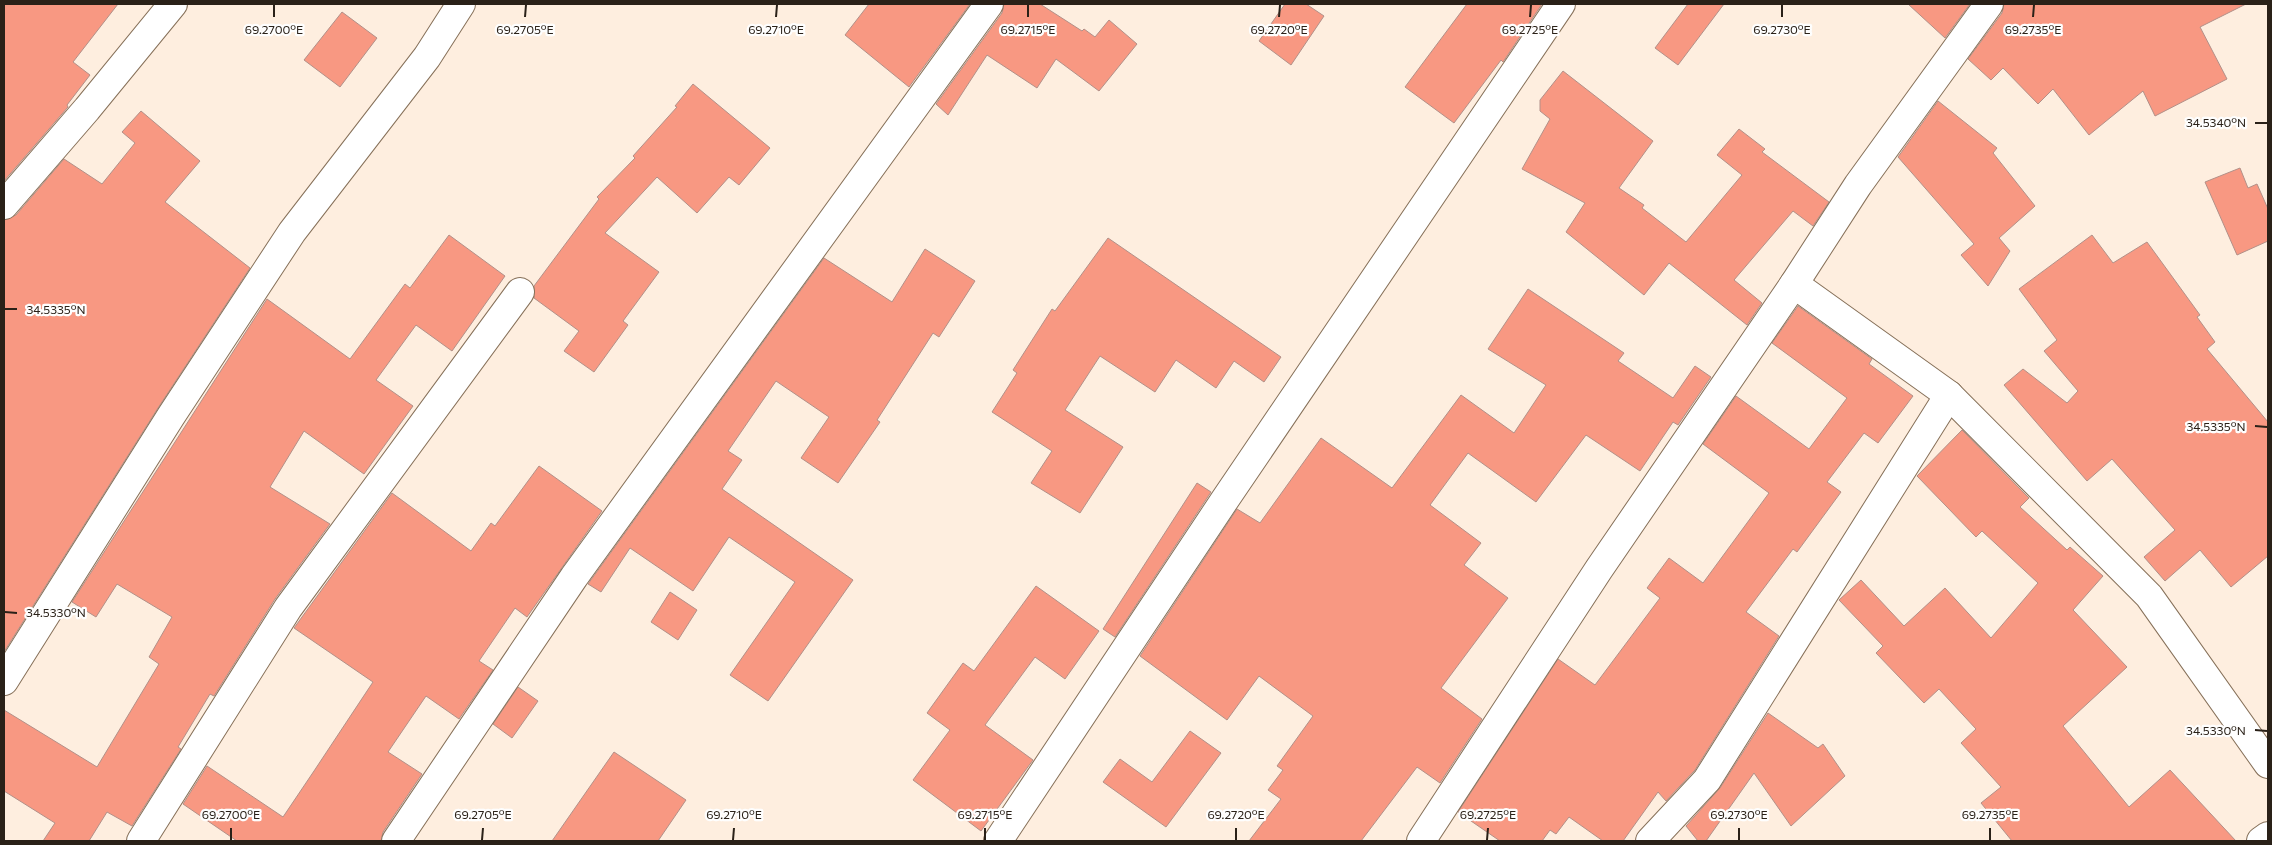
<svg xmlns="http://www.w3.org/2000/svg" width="2272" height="845" font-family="Commissioner,sans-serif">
<rect width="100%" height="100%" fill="#feeedf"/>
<g fill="#f89882" stroke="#b29088">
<path d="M4,4H118L73,62L90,75L67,105L68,107L4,181Z"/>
<path d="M869,4H970L909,87L845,35Z"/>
<path d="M1004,4H1040L1082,31L1084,29L1095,37L1109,20L1137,44L1099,91L1056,59L1037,88L987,55L948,115L936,104L1002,13Z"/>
<path d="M1285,4H1306L1324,16L1291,65L1259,41Z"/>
<path d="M1467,4H1542L1503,62L1501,60L1454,123L1405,87Z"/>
<path d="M1688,4H1724L1678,65L1655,48Z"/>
<path d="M1908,4H1970L1945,38Z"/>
<path d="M2004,4H2246L2200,27L2227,79L2155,116L2143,91L2089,135L2053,89L2038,104L2003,68L1991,80L1968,59L2002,13Z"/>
<path d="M342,12L377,38L340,87L304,60Z"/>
<path d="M1563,71L1653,141L1619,188L1644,205L1642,208L1686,242L1742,175L1717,155L1739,129L1765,149L1762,152L1829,202L1813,226L1793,211L1734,280L1762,303L1747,325L1669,263L1644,295L1566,232L1585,203L1522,169L1550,119L1540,111V100Z"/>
<path d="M693,84L770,148L739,185L729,177L697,213L657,177L605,233L659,272L623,321L628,325L594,372L564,351L579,331L534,298V286L599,199L597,197L635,158L633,156L677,107L675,106Z"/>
<path d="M1938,101L1997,148L1993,153L2035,206L1999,238L2010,251L1988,286L1961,255L1974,244L1898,157Z"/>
<path d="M141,111L200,161L165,202L250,268L158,408L4,652V220L16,215L64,159L102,184L135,143L122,132Z"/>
<path d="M2240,168L2248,188L2257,184L2268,209V241L2237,255L2205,182Z"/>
<path d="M449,235L505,276L452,351L416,325L376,380L413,406L364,474L304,431L270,487L330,524L275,599L214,696L210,694L178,747L181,749L132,826L107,812L89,841H43L55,823L4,791V710L97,767L159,664L149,657L172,617L117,584L96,617L72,602L267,299L350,359L405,284L410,288Z"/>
<path d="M2092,235L2113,263L2147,242L2200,315L2197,317L2215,342L2207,349L2268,422V556L2231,587L2200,550L2165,581L2144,557L2175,530L2112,459L2087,481L2004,385L2023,369L2067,403L2078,391L2044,351L2057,340L2019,289Z"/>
<path d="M1108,238L1281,357L1264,382L1234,361L1216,388L1176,360L1155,392L1100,356L1065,410L1123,447L1080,513L1031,483L1052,451L992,412L1017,373L1013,370L1052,309L1055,311Z"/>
<path d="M925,249L975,281L939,337L933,333L877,420L880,422L838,483L801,458L829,417L776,381L728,451L742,460L722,489L853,580L768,701L730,675L795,582L729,537L693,591L630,548L601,592L588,584L824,258L892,302Z"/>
<path d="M1528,289L1624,353L1618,361L1673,398L1695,366L1711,377L1678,425L1673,422L1640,471L1586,435L1536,502L1468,453L1430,505L1481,543L1464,565L1508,598L1441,688L1482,719L1440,783L1417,767L1361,841H1249L1281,799L1268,790L1283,770L1277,766L1313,716L1259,676L1227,720L1140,656L1237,509L1260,523L1321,438L1392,488L1461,395L1514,433L1546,385L1488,349Z"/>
<path d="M1798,306L1872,359L1869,364L1913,396L1878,443L1864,433L1827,482L1841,492L1797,552L1793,549L1746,612L1779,636L1695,770L1666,801L1658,792L1623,841H1603L1569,817L1556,834L1550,830L1542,841H1500L1458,812L1558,659L1595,685L1660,598L1647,588L1669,558L1703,583L1769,493L1703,444L1736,396L1809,449L1847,398L1772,343Z"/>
<path d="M1962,430L2029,498L2020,507L2067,550L2070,547L2103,576L2073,610L2127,667L2063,726L2129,807L2170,770L2236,841H2012L1981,803L2001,787L1961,743L1976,729L1939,689L1924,703L1876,653L1883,646L1839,600L1861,580L1904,626L1945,588L1991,638L2038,583L1982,531L1976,537L1917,476Z"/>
<path d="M539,466L602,511L527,617L515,608L479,661L493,670L459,719L426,696L388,752L422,774L383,832L381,841H237L183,804L207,766L283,817L314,771L373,682L294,628L392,493L471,551L491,523L495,526Z"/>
<path d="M1197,483L1211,492L1115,637L1103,629Z"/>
<path d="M1036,586L1099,631L1065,679L1035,657L985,725L1033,760L981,831L913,780L950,730L927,713L963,663L974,671Z"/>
<path d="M670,592L697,610L678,640L651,622Z"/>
<path d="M518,687L538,701L512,738L493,724Z"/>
<path d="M1768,713L1818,748L1823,744L1845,776L1791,826L1754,773L1706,841H1698L1686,826L1720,788Z"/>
<path d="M1190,731L1221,753L1166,827L1103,782L1120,759L1152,782Z"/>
<path d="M614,752L686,800L658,841H552Z"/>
</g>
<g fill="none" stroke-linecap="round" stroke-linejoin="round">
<defs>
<g id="minor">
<path d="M4,205L87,109L173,4"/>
<path d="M1794,284L1949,395L2149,596L2268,764"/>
<path d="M4,681L171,416L292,232L427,57L461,4"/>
<path d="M141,841L288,608L520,292"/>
<path d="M396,841L574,577L989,4"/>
<path d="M998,841L1224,501L1561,4"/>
<path d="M1421,841L1599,569L1794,284L1858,185L1989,4"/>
<path d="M1650,841L1707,780L1949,395"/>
<path d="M2261,841L2268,836"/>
</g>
</defs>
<use href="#minor" stroke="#867059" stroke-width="30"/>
<use href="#minor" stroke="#fff" stroke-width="28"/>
</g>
<path fill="none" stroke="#2a2118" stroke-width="2" d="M274,17V5M525,17L526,5M776,17L777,5M1028,17V5M1279,17L1280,5M1530,17L1531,5M1782,17V5M2033,17L2034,5M2255,123H2267M5,309H17M2255,426L2267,427M5,612L17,613M2255,730L2267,731M231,840V828M482,840L483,828M733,840L734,828M985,840V828M1236,840V828M1487,840L1488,828M1739,840V828M1990,840V828"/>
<g font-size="12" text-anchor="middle" fill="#2a2118" stroke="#fefefe" stroke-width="4.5" stroke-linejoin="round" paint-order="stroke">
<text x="274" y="34">69.2700°E</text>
<text x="525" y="34">69.2705°E</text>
<text x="776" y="34">69.2710°E</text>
<text x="1028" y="34">69.2715°E</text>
<text x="1279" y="34">69.2720°E</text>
<text x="1530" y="34">69.2725°E</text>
<text x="1782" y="34">69.2730°E</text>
<text x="2033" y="34">69.2735°E</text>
<text x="2216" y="127">34.5340°N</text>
<text x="56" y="314">34.5335°N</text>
<text x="2216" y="431">34.5335°N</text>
<text x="56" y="617">34.5330°N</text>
<text x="2216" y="735">34.5330°N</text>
<text x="231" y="819">69.2700°E</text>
<text x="483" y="819">69.2705°E</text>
<text x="734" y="819">69.2710°E</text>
<text x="985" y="819">69.2715°E</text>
<text x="1236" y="819">69.2720°E</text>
<text x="1488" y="819">69.2725°E</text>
<text x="1739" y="819">69.2730°E</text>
<text x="1990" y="819">69.2735°E</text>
</g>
<rect width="2272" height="845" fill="none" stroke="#2a2118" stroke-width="10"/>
</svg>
